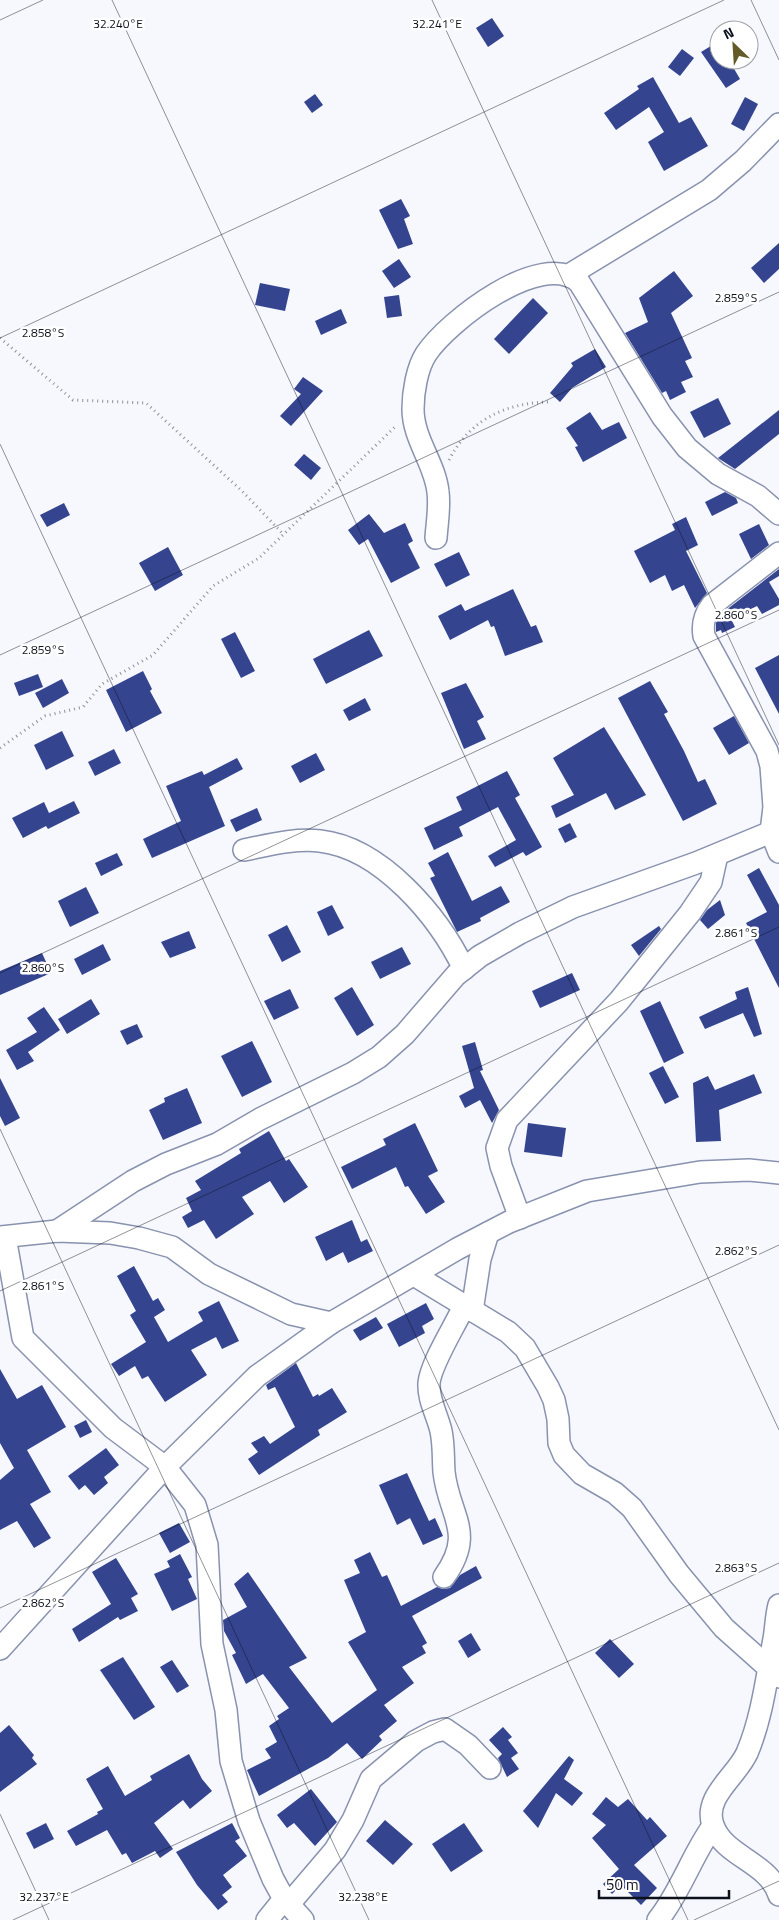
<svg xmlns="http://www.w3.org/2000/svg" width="779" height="1920" font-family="'Titillium Web',sans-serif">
<rect width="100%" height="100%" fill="#f6f8fe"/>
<g fill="#34448f">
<path d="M492,18L504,36L488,47L476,28Z"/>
<path d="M719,41V60H729L740,79L726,88L701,52Z"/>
<path d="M682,49L694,58L680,76L668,67Z"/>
<path d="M653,77L679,123L691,117L708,146L664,171L648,142L664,132L649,107L616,130L604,113L639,89L637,86Z"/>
<path d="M315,94L323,105L312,113L304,102Z"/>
<path d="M745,97L758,104L744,131L731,124Z"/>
<path d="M401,199L410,216L404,219L413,244L398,249L379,210Z"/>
<path d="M779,243V269L764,283L751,268Z"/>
<path d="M399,259L411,277L394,288L382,271Z"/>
<path d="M674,271L693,296L671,313L692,358L685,361L693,377L681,382L686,392L670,400L666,391L662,393L625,333L648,322L639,298Z"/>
<path d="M260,283L290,289L285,311L255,305Z"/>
<path d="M399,295L402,316L387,318L384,297Z"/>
<path d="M533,298L548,313L509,354L494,339Z"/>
<path d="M341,309L347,323L321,335L315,321Z"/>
<path d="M595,349L606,367L572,388L560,402L550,393L573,366L571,363Z"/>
<path d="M303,377L323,391L291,426L280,416L301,394L294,389Z"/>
<path d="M718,398L731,424L704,438L690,412Z"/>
<path d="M779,410V434L735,469L718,458Z"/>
<path d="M590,412L602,430L619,422L627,438L583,462L575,447L578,446L566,428Z"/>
<path d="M304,454L321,468L311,480L294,465Z"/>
<path d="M725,492L736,498L738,503L712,516L705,502Z"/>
<path d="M64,503L70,515L47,527L40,515Z"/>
<path d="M369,514L384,533L405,523L413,541L408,544L420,568L391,583L368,539L359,545L348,530Z"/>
<path d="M686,517L698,545L686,551L707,593L695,608L684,585L672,591L665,575L650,583L634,551L675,530L672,524Z"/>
<path d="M759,524L769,545L751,559L739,534Z"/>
<path d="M168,547L183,575L155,591L139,563Z"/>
<path d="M459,552L470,575L446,587L434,564Z"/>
<path d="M779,569V576L769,582L779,599V605L762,614L757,606L731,619L735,627L722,633L721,630L716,632V623L721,614Z"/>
<path d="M513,589L531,627L536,625L543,642L505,656L494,626L491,627L488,620L450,640L438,616L461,604L465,611Z"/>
<path d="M369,630L383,656L326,684L313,659Z"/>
<path d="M235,632L255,671L241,678L221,639Z"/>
<path d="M779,655V714L755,668Z"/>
<path d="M143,671L152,689L150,691L162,713L126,732L106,690Z"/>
<path d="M38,674L43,687L19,696L14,683Z"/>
<path d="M62,679L69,693L43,708L35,693Z"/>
<path d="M650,681L668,712L664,714L684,751L698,782L705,779L717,804L683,821L618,698Z"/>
<path d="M466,683L484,717L477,721L486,739L464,749L441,693Z"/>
<path d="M365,698L371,710L349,721L343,710Z"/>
<path d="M734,716L749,743L729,755L713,728Z"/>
<path d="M604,727L646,795L615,810L606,793L556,818L551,806L574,795L553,758Z"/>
<path d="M62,731L74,756L46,770L34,745Z"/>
<path d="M114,749L121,763L95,776L88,762Z"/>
<path d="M316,753L325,770L300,783L291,766Z"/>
<path d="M237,758L243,769L209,787L225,826L152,858L143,839L181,821L166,786L202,771L204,775Z"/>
<path d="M507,771L520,795L515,798L542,847L526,856L523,852L495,867L488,856L516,840L498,807L459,827L463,836L434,850L424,828L462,810L456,797Z"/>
<path d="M74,801L80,813L48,829L46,826L23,838L12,818L44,802L49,813Z"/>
<path d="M257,808L262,820L236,832L230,820Z"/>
<path d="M570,823L577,837L565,843L558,829Z"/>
<path d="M448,852L472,901L501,886L510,902L480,918L481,921L457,932L430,878L435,876L428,863Z"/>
<path d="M117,853L123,865L101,876L95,863Z"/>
<path d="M759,868L779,905V988L746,923L767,912L747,875Z"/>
<path d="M86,887L99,913L70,927L58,901Z"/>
<path d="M720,900L725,915L708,929L700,920L707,910Z"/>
<path d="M332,905L344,928L328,936L317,912Z"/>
<path d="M287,925L301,952L282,962L268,935Z"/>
<path d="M659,926L661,929L639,956L631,945Z"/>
<path d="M189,931L196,948L170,958L161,942Z"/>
<path d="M103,944L111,960L82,975L74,959Z"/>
<path d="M402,947L411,964L380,979L371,962Z"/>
<path d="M42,953L51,973L0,995V971Z"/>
<path d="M572,973L580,990L540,1008L532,991Z"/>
<path d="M352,987L374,1025L357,1036L334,998Z"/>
<path d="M748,987L762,1034L754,1037L743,1013L705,1029L699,1017L737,999L735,992Z"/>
<path d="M290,989L299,1008L274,1020L264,1001Z"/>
<path d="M91,999L100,1014L67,1034L58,1019Z"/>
<path d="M660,1001L684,1053L664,1063L640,1011Z"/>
<path d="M44,1007L60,1030L28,1052L34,1061L17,1070L6,1050L37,1032L27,1018Z"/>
<path d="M137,1024L143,1037L127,1045L120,1031Z"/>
<path d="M252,1041L272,1082L242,1097L221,1056Z"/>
<path d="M475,1042L483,1070L480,1071L499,1110L492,1123L480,1100L465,1108L459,1096L474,1088L462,1046Z"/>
<path d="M663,1066L679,1097L665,1104L649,1073Z"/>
<path d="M754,1074L762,1093L719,1110L721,1141L696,1142L693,1083L708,1076L715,1090Z"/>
<path d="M0,1078L20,1118L5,1126L0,1116Z"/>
<path d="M187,1088L202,1123L163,1140L149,1110L165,1102L164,1098Z"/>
<path d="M415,1123L438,1171L428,1176L445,1202L426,1214L408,1186L405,1187L396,1167L352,1189L341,1167L386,1145L383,1139Z"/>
<path d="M528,1123L566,1128L562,1157L524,1152Z"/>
<path d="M269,1131L286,1161L289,1159L308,1187L284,1203L270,1181L242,1197L254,1214L216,1239L204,1220L188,1228L182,1217L192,1211L186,1198L201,1190L195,1181L241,1153L239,1149Z"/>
<path d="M352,1220L361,1242L367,1239L373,1251L348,1263L343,1252L326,1261L315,1237Z"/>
<path d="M134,1266L153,1301L158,1298L165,1310L154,1317L168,1342L203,1321L198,1312L219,1301L239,1341L222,1349L216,1337L191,1350L207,1375L165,1402L148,1376L142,1379L135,1366L119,1376L111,1364L146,1342L130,1315L136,1311L117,1276Z"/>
<path d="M426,1303L434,1319L422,1326L425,1333L399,1347L387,1324Z"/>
<path d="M376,1317L383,1328L360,1341L353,1330Z"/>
<path d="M296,1363L313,1397L318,1394L319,1396L332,1388L347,1412L318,1430L320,1435L259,1475L248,1459L258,1452L251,1443L264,1436L270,1444L295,1427L275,1387L268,1390L266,1385Z"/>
<path d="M0,1369L17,1399L42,1385L66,1427L27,1450L51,1492L30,1504L51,1538L34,1548L17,1521L0,1530V1480L14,1468L0,1443Z"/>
<path d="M86,1420L92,1432L80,1438L74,1426Z"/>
<path d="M106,1448L119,1465L104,1477L108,1483L94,1495L85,1485L79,1490L68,1476Z"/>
<path d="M407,1473L429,1521L435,1518L443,1536L423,1545L410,1518L397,1525L379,1485Z"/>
<path d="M179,1523L190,1542L170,1553L159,1533Z"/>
<path d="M370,1552L382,1577L387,1575L401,1606L437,1587L443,1589L450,1588L460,1575L476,1566L482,1578L412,1616L427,1643L422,1646L426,1653L402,1667L414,1683L384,1705L397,1721L379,1736L382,1740L362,1759L347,1743L328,1758L259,1796L247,1770L271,1758L265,1749L277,1742L269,1726L279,1719L277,1716L289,1708L263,1674L246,1684L232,1655L236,1653L224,1631L223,1620L247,1607L234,1584L248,1572L307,1658L289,1667L332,1723L377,1690L348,1642L366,1632L344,1580L360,1573L354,1560Z"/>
<path d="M180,1554L192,1577L188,1579L197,1599L172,1611L154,1574L170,1567L167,1561Z"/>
<path d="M116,1558L138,1594L131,1598L138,1611L120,1620L118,1617L79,1642L72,1629L111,1604L92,1572Z"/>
<path d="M471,1633L481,1650L468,1658L458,1641Z"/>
<path d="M610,1639L634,1664L619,1678L595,1653Z"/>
<path d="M123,1657L155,1707L134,1720L100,1670Z"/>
<path d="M172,1660L189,1686L177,1693L160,1667Z"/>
<path d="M9,1725L34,1755L32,1758L37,1764L0,1792V1733Z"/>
<path d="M503,1727L512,1737L508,1740L518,1753L511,1758L519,1769L507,1777L498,1758L502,1754L489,1740Z"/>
<path d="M189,1754L202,1779L212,1791L190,1809L183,1800L154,1823L173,1849L160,1858L155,1851L132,1863L126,1853L122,1855L107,1830L76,1846L67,1831L98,1814L97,1812L103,1809L86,1779L108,1766L125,1796L152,1780L150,1776Z"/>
<path d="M569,1756L574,1760L564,1779L583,1793L572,1806L556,1793L538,1828L523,1811Z"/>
<path d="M311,1789L337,1822L315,1846L294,1823L287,1828L277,1815Z"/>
<path d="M606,1797L618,1807L628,1799L647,1820L650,1817L667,1836L634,1865L657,1888L641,1905L621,1885L612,1894L603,1884L619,1869L592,1838L606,1825L592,1814Z"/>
<path d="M385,1820L413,1844L393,1865L366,1841Z"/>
<path d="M46,1823L54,1839L34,1849L26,1833Z"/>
<path d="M232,1823L240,1838L235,1841L247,1856L223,1875L232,1887L222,1895L228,1902L218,1910L197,1885L176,1852Z"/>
<path d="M464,1823L483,1851L451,1872L432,1844Z"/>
</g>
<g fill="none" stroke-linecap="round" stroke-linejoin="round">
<defs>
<g id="minor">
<path d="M569,275L709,190L743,161L779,124"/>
<path d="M436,538C437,523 440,507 438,492C435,463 413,439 413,409C413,392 417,368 426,354C448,321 541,249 579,282L662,416L687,448L718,474L758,496L779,514"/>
<path d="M779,553L712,605C704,615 702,624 704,636L767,751L771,766L774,807L771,832L779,852"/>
<path d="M244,850C269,845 295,838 320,841C382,848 439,917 464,969"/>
<path d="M520,1218L501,1166L497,1148L507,1120L619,1001L690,913L711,882L717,855"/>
<path d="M57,1231L133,1181L166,1164L217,1144L260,1119L353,1073L379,1057L405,1034L456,975L480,956L520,933L573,907L696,863L771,832L779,823"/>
<path d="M0,1237L57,1231L110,1233L139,1238L172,1247L209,1274L291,1314L331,1323"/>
<path d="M5,1237L23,1338L113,1428L165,1467L195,1505L207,1545L212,1644L226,1710L231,1761L249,1821L273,1879L284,1899L303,1920"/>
<path d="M414,1275L508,1332L525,1348L548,1387L554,1400L558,1419L559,1443L564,1455L582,1474L615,1493L632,1508L679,1574L724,1628L779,1677"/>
<path d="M472,1311L480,1259L488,1233"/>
<path d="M444,1577C476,1532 449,1517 444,1472C443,1458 444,1445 441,1431C437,1414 428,1400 429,1383C431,1363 455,1326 464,1306"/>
<path d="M779,1605C776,1616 776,1628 774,1639C767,1676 762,1718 747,1753C736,1777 703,1797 713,1825C724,1857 769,1862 779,1895"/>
<path d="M0,1649L165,1467L257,1376L331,1323L457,1249L509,1222L587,1191L700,1172L749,1170L779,1173"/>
<path d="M289,1904L335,1850L353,1820L371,1779L416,1741L433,1732L445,1729L468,1745L490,1768"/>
<path d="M267,1920L284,1899"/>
<path d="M658,1920C681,1891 692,1855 713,1826"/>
</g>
</defs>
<use href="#minor" stroke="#8992ae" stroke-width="24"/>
<g stroke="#8f929a" stroke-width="3" stroke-dasharray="1 4" stroke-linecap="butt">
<path d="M0,338L73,400L146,403L242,491L283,534"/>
<path d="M449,460C470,419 507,402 552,402"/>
<path d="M0,748L45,716L83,707L102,684L153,655L213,586L259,558L397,425"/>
</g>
<use href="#minor" stroke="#fff" stroke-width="21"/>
</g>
<path fill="none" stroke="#0d111b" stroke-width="1" stroke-opacity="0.45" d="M112,0L779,1430M432,0L779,745M751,0L779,60M0,20L43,0M0,338L724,0M0,444L688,1920M0,655L779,292M0,973L779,610M0,1129L369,1920M0,1291L779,927M0,1608L779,1245M0,1814L49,1920M13,1920L779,1563M694,1920L779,1881"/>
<g font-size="12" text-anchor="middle" fill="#0d111b" stroke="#fff" stroke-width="5" stroke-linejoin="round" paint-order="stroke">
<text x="118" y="28">32.240°E</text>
<text x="437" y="28">32.241°E</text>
<text x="736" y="302">2.859°S</text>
<text x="43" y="337">2.858°S</text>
<text x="736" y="619">2.860°S</text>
<text x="43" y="654">2.859°S</text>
<text x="736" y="937">2.861°S</text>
<text x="43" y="972">2.860°S</text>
<text x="736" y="1255">2.862°S</text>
<text x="43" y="1290">2.861°S</text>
<text x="736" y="1572">2.863°S</text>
<text x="43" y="1607">2.862°S</text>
<text x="44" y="1901">32.237°E</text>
<text x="363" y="1901">32.238°E</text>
</g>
<g transform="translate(734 45) rotate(335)"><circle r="24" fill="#ffffff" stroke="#9ea0a4"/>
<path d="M0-4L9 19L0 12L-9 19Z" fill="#625b27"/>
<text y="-8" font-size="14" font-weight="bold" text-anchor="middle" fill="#0d111b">N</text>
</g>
<path d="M599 1890v8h130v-8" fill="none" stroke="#0d111b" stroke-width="2.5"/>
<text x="606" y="1890" font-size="15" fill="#0d111b" stroke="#ffffff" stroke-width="4" paint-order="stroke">50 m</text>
</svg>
